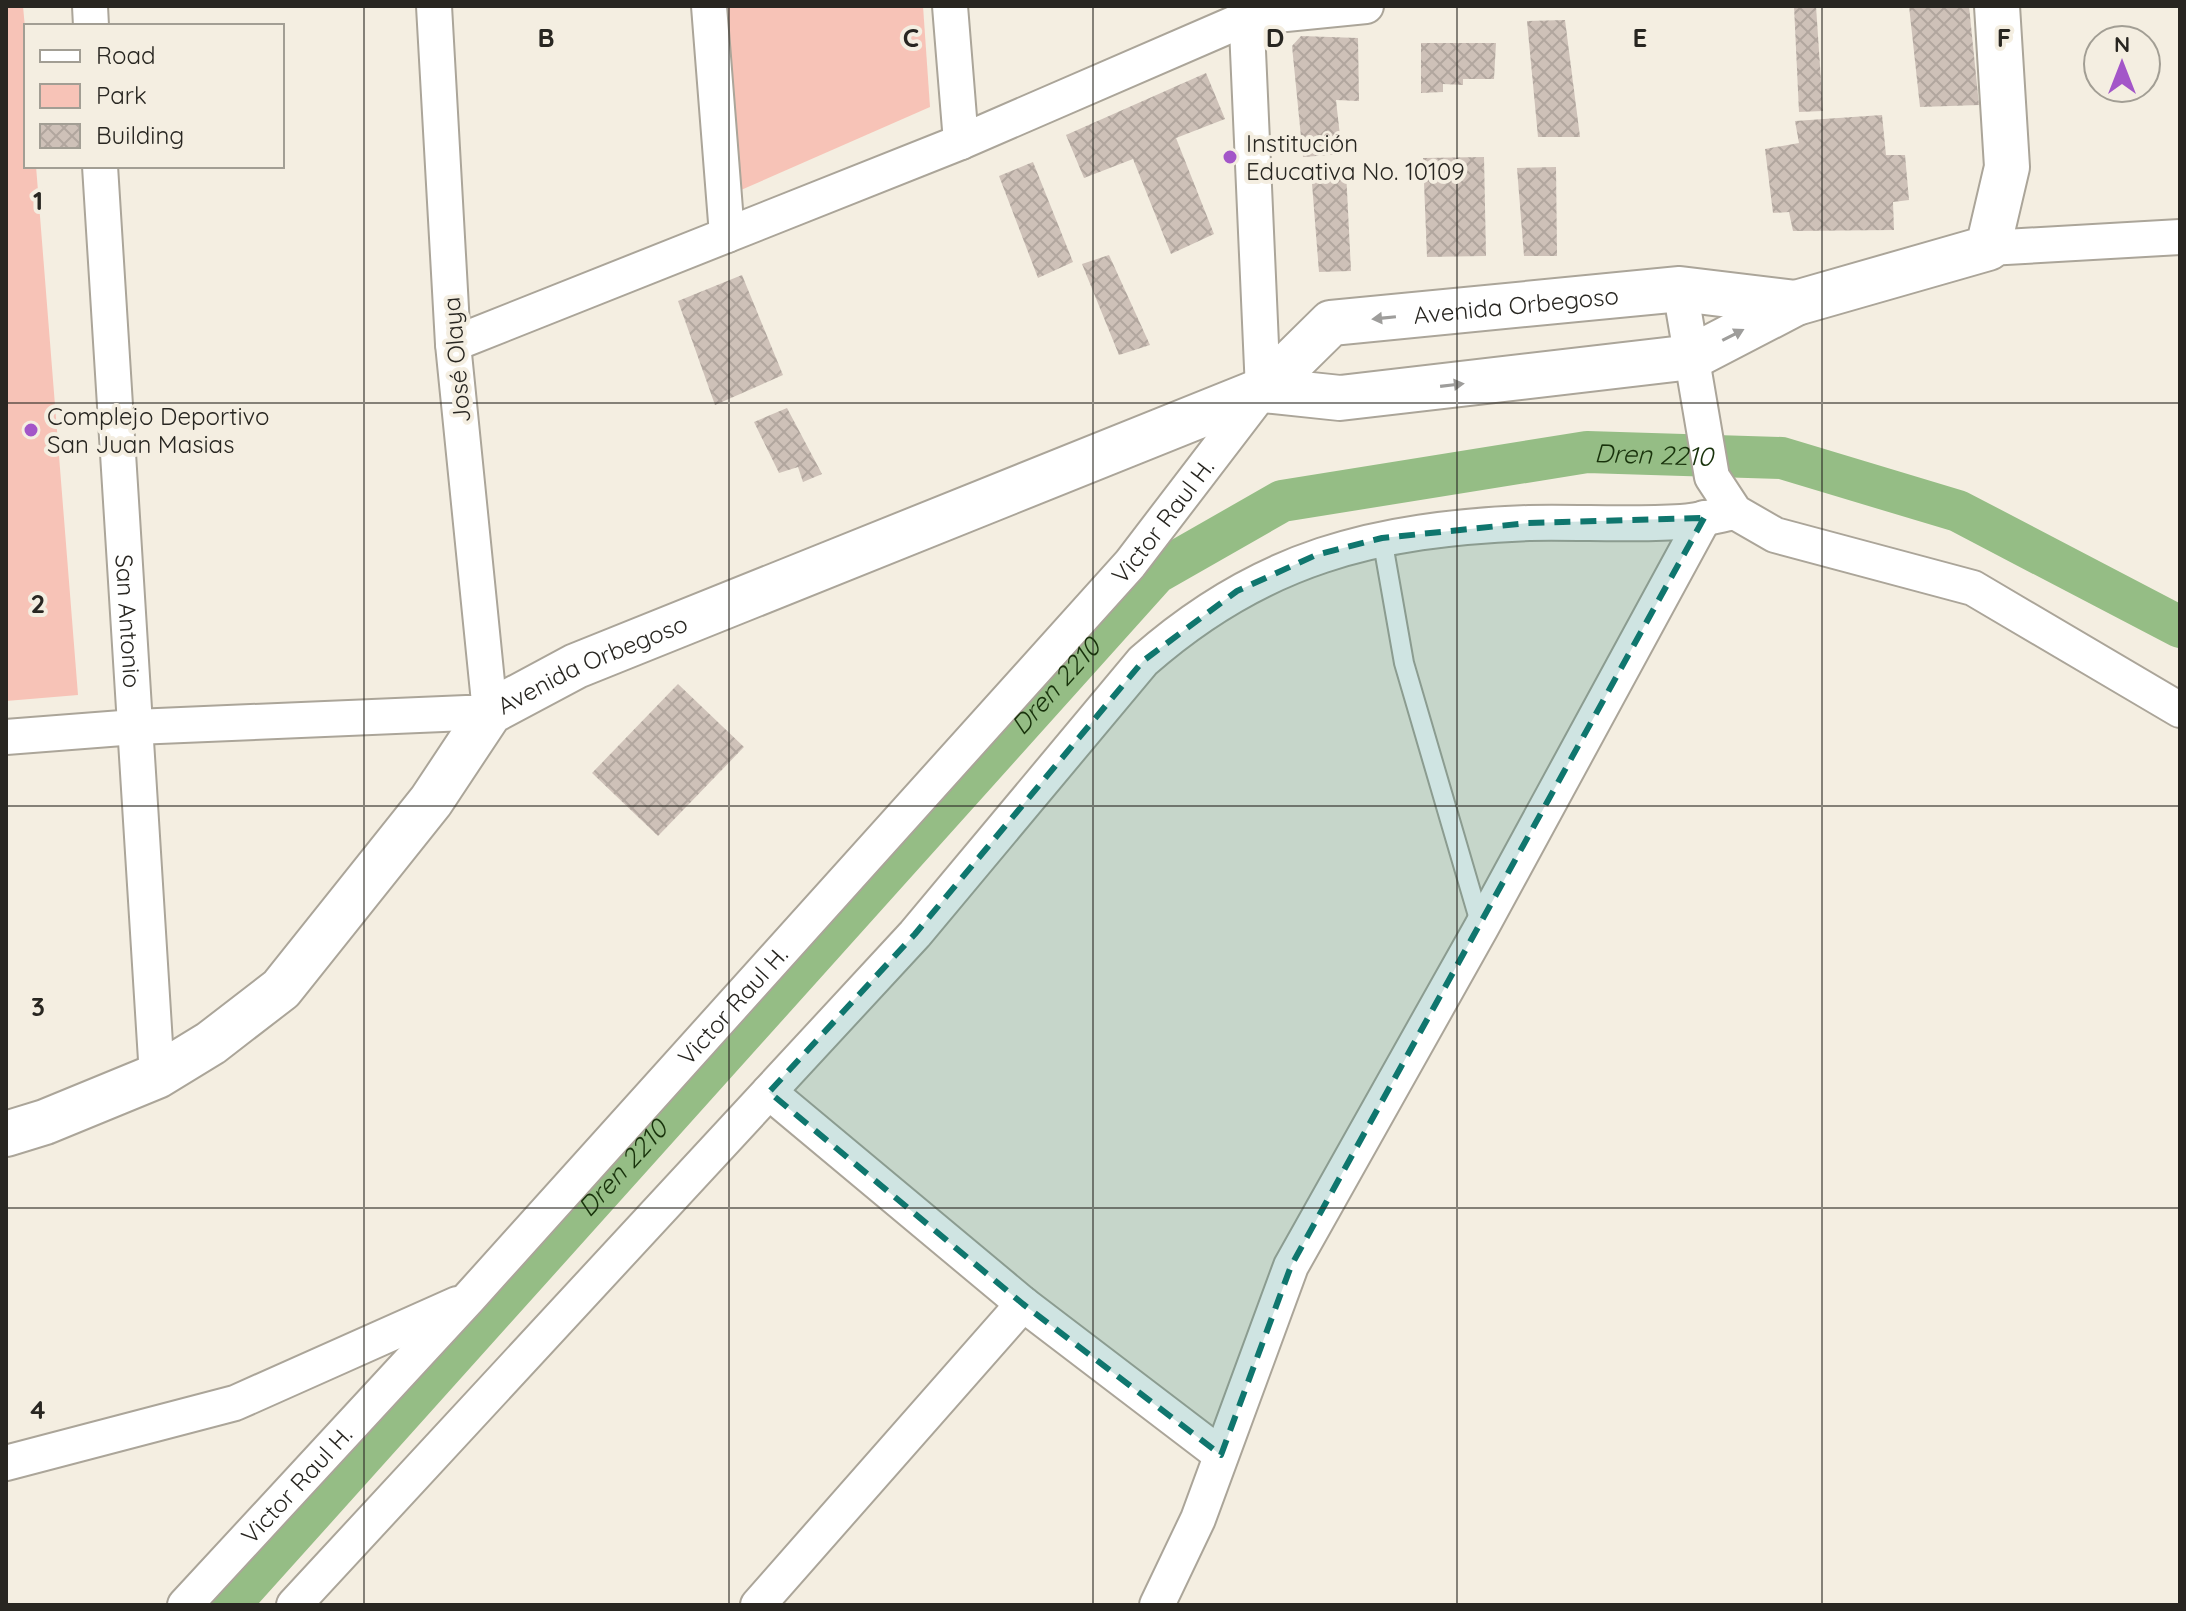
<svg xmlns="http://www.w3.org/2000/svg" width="2186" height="1611" font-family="Quicksand,sans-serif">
<defs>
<pattern id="building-cross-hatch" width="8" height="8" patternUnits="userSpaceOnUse" patternTransform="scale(2)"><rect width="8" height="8" fill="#cec1b8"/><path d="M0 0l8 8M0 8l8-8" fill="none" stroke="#b1a69e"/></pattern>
</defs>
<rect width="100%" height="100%" fill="#f4eee1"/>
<g fill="#f7c3b7">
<path d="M6,6H23L26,39V166H36L78,695L6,701Z"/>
<path d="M725,6H923L930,107L741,190Z"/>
</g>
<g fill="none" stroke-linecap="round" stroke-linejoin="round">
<path stroke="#95bd85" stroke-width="42" id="s1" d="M229,1605L1156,573L1282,501L1587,452L1782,458L1958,511L2180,627"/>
</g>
<g fill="url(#building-cross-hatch)">
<path d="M1794,6H1816L1823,111L1799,112Z"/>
<path d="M1909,6H1969L1979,105L1920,107Z"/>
<path d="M1565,20L1580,137H1538L1527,21Z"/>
<path d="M1301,36L1358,38L1359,101L1336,100L1342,154L1303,157L1292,46Z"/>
<path d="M1421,43H1496L1494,79H1463V85L1443,84V92L1421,93Z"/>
<path d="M1206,73L1225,119L1176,138L1214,234L1171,254L1133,159L1084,178L1066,135Z"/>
<path d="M1882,115L1886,155H1905L1909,200L1893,202L1894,230L1793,231L1789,212L1773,213L1765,149L1799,143L1795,121Z"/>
<path d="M1484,157L1486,256L1427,257L1423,158Z"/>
<path d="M1033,162L1073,262L1038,278L999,176Z"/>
<path d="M1556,167L1557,256H1524L1517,168Z"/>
<path d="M1311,171H1346L1351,271L1319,272Z"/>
<path d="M1109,255L1150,345L1119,355L1082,264Z"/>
<path d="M742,275L783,375L715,405L678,301Z"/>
<path d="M787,408L822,474L803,482L798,467L779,473L754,422Z"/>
<path d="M678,684L744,747L658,836L592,773Z"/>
</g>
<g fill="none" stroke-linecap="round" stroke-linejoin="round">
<defs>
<path id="lane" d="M1382,538L1404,663L1481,926"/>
<g id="street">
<path d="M90,6L91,26"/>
<path d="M709,6L727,235"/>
<path d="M950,6L961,142"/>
<path id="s2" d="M100,166L157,1076"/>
<path d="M1988,248L2180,237"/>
<path d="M1680,289L1712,477L1735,512L1775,535L1973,588L2180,710"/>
<path d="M453,344L961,142L1247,18L1366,6"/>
<path d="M6,737L135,727L490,712L453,344L434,6"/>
<path d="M769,1092L1023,1304L1221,1455"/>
<path d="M6,1463L235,1403L457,1304"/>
<path id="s3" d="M185,1605L469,1298L1130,564L1263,390L1246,6"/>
<path d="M294,1605L915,934L1143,661C1261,557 1375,529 1529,523C1579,522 1631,525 1681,522C1699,521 1717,515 1735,512"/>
<path d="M758,1605L1023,1304"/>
<path d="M1157,1605L1198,1519L1291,1266L1481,928L1704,518"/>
</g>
<g id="secondary">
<path d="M1263,390L1340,398L1692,357L1796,303L1988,248L2007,167L1997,6"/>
<path id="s4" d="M6,1134L45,1122L157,1076L211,1043L281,989L431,801L490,712L576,666L1263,390L1331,323L1680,289L1796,303"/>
</g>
</defs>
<use href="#lane" stroke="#aba599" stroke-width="22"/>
<use href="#street" stroke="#aba599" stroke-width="38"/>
<use href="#secondary" stroke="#aba599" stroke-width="48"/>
<use href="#lane" stroke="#fff" stroke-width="18"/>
<use href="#street" stroke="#fff" stroke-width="34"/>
<use href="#secondary" stroke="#fff" stroke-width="44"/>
</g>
<defs><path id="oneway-solid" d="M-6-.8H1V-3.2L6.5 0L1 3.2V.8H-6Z" transform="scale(2)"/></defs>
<g fill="#9e9d9b">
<use href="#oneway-solid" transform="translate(1384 318) rotate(174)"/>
<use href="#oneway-solid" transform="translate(1733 335) rotate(-27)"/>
<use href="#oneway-solid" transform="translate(1452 385) rotate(-7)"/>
</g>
<path fill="#0f766e" fill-opacity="0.2" stroke="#0f766e" stroke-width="6" stroke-dasharray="16 10" stroke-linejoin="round" d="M1704,518L1291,1266L1221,1455L1023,1304L769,1092L915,934L1143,661L1237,591L1316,555L1382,538L1528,523Z"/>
<path fill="none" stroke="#282621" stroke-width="2" stroke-opacity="0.55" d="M364,6V1605M729,6V1605M1093,6V1605M1457,6V1605M1822,6V1605M6,403H2180M6,806H2180M6,1208H2180"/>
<g fill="#a356c8" stroke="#f4eee1" stroke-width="3">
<circle cx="1230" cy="157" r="8"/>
<circle cx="31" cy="430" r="8"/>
</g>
<g text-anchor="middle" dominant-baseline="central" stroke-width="8" stroke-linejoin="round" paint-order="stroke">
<g font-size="24" fill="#282621" stroke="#f4eee1" text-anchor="start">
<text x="1246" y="143">Institución<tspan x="1246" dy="28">Educativa No. 10109</tspan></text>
<text x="47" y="416">Complejo Deportivo<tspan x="47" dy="28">San Juan Masias</tspan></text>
</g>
<g font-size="24" fill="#282621" stroke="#f4eee1">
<text stroke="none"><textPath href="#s4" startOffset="1780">Avenida Orbegoso</textPath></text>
<text transform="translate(456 360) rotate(-95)">José Olaya</text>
<text stroke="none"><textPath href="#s3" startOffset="1460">Victor Raul H.</textPath></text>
<text stroke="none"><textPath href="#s2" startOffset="456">San Antonio</textPath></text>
<text stroke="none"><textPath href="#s4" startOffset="774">Avenida Orbegoso</textPath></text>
<text stroke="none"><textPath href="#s3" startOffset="812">Victor Raul H.</textPath></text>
<text stroke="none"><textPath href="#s3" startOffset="164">Victor Raul H.</textPath></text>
</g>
<g font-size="26" font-style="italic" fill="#18320b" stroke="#f4eee1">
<text stroke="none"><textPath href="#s1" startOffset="1908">Dren 2210</textPath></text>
<text stroke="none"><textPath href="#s1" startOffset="1236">Dren 2210</textPath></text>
<text stroke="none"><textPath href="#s1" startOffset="588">Dren 2210</textPath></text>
</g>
</g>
<g font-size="26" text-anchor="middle" font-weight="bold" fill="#282621" stroke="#f4eee1" stroke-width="8" stroke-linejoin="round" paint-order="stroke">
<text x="546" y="47">B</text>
<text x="911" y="47">C</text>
<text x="1275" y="47">D</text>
<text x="1640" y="47">E</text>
<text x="2004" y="47">F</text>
<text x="38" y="210">1</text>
<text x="38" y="613">2</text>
<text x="38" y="1016">3</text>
<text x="38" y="1419">4</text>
</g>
<rect width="2186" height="1611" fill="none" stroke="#282621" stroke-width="16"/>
<rect x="24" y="24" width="260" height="144" fill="#f4eee1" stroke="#a29e94" stroke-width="2"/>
<rect x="40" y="50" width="40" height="12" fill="#ffffff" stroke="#a29e94" stroke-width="2"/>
<text x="96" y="64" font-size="24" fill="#282621">Road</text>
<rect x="40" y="84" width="40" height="24" fill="#f7c3b7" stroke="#a29e94" stroke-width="2"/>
<text x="96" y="104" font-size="24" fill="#282621">Park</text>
<rect x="40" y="124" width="40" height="24" fill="url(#building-cross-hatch)" stroke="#a29e94" stroke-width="2"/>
<text x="96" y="144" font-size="24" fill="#282621">Building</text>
<g transform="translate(2122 64)"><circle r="38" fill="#f4eee1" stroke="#a29e94" stroke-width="2"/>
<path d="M0-6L14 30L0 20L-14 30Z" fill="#a356c8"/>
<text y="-12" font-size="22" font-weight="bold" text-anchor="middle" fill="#282621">N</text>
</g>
</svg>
